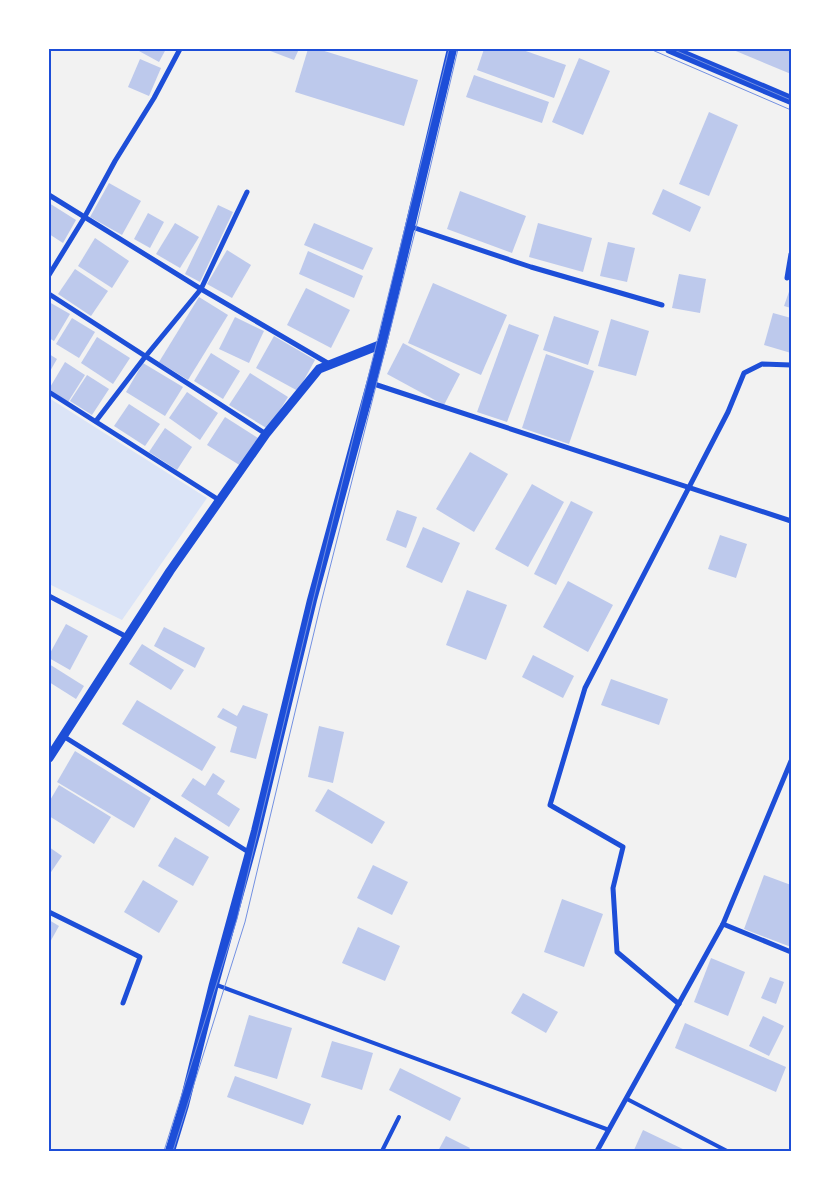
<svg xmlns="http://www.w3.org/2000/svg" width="840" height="1200" font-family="'Sofia Sans Condensed',sans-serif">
<rect width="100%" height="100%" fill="#f2f2f2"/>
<path fill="#dbe4f7" d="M49,398L207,498L122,620L49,584Z"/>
<g fill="#bdc9ec">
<path d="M140,49H166L159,62L139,51Z"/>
<path d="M265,49H299L294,60Z"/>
<path d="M308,49H318L418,80L404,126L295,92Z"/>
<path d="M484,49H520L566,65L554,98L477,70Z"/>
<path d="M731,49H791V74Z"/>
<path d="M579,58L610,71L583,135L552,122Z"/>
<path d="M140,59L161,68L149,96L128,87Z"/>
<path d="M474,75L549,102L542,123L466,97Z"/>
<path d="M709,112L738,125L709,196L679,184Z"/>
<path d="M109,183L141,201L122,235L90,217Z"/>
<path d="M663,189L701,207L690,232L652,214Z"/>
<path d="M460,191L526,216L512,253L447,229Z"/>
<path d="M49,203L76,220L63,243L49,234Z"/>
<path d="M218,205L233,212L200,282L185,274Z"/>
<path d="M148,213L164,222L150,248L134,239Z"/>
<path d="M175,223L199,237L180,268L156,254Z"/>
<path d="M314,223L373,248L363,270L304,245Z"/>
<path d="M538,223L592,238L583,272L529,257Z"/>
<path d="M95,238L129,261L112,288L78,266Z"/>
<path d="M608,242L635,248L627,282L600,276Z"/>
<path d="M227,250L251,265L232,298L207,284Z"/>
<path d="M308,251L363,276L354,298L299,274Z"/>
<path d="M75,269L108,291L91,316L58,294Z"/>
<path d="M679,274L706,279L700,313L672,308Z"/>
<path d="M433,283L507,315L481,375L408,343Z"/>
<path d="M791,286V308L784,306Z"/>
<path d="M306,288L350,310L331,348L287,325Z"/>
<path d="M199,297L228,315L188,380L159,362Z"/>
<path d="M49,302L70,314L54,341L49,338Z"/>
<path d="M773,313L791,318V353L764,345Z"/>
<path d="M554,316L599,331L588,365L543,350Z"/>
<path d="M235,317L264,331L249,363L219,349Z"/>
<path d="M72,318L95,332L79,358L56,344Z"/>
<path d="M611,319L649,331L636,376L598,366Z"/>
<path d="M509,324L539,335L507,422L477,412Z"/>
<path d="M274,336L315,360L298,391L256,368Z"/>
<path d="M97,337L130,358L113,384L81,363Z"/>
<path d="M403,343L460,374L444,405L387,374Z"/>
<path d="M211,353L240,371L223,399L194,381Z"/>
<path d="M49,354L57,359L49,373Z"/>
<path d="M546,354L594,371L569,444L522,428Z"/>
<path d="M65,362L85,375L68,402L49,389Z"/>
<path d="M143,363L183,387L165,416L126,392Z"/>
<path d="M250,373L288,397L268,429L229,405Z"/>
<path d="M87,375L109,389L92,415L70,401Z"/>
<path d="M187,392L218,413L200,440L169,418Z"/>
<path d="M129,404L160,424L145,446L114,426Z"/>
<path d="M225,417L258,438L241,466L207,445Z"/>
<path d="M165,428L192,447L177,470L149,452Z"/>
<path d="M470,452L508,474L474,532L436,509Z"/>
<path d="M532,484L564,502L528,567L495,549Z"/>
<path d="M571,501L593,512L556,585L534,574Z"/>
<path d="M397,510L417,517L406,548L386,540Z"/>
<path d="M423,527L460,543L442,583L406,567Z"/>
<path d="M720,535L747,544L736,578L708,569Z"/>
<path d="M568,581L613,605L588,652L543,627Z"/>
<path d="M467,590L507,605L486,660L446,645Z"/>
<path d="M66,624L88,636L70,670L49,658V655Z"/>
<path d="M164,627L205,648L195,668L154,646Z"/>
<path d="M142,644L184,670L171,690L129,664Z"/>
<path d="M533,655L574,676L563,698L522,677Z"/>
<path d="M49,664L84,686L76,699L49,682Z"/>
<path d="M611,679L668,699L659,725L601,705Z"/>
<path d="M137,700L216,747L202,771L122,724Z"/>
<path d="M243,705L268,714L256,759L230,752L237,727L217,717L223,708L237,716Z"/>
<path d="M319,726L344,732L333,783L308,777Z"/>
<path d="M75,751L151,798L134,828L57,782Z"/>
<path d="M213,773L225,781L217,794L240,809L229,827L181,796L193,778L205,786Z"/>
<path d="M59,785L111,817L94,844L49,816V802Z"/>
<path d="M328,789L385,822L372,844L315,811Z"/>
<path d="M175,837L209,857L193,886L158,866Z"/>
<path d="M49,847L62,856L49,875Z"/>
<path d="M373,865L408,882L392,915L357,898Z"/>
<path d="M764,875L791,885V947L744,929Z"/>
<path d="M143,880L178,901L159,933L124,912Z"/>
<path d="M562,899L603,914L584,967L544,952Z"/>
<path d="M49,920L59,926L49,944Z"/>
<path d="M358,927L400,946L385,981L342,963Z"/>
<path d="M711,958L745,972L728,1016L694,1002Z"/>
<path d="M770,977L784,982L776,1004L761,998Z"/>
<path d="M523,993L558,1012L546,1033L511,1013Z"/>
<path d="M249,1015L292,1028L277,1079L234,1066Z"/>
<path d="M763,1016L784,1026L769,1056L749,1046Z"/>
<path d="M685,1023L786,1067L776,1092L675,1048Z"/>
<path d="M332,1041L373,1053L362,1090L321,1077Z"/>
<path d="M400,1068L461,1098L450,1121L389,1090Z"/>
<path d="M235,1076L311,1104L303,1125L227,1097Z"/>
<path d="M643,1130L687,1151H637L634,1150Z"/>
<path d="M446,1136L470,1148L468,1151H438Z"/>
</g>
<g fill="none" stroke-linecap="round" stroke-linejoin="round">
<g stroke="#1d4ed8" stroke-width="4">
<path d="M214,984L609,1130"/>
<path d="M627,1099L727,1151"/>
<path d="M382,1151L399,1117"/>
</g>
<g stroke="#1d4ed8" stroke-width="5">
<path d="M49,195L201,289L331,365"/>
<path d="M409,226L531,267L662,305"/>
<path d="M49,275L84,218L115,161L154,98L180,49"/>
<path d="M787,278L791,254"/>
<path d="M49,294L266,434"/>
<path d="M371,383L791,521"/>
<path d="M49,392L219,500"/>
<path d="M96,421L145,357L201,289L247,192"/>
<path d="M49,596L127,637"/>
<path d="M63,736L250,853"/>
<path d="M49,912L140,957L123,1003"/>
<path d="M723,924L791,952"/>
<path d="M679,1004L617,952L613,888L623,847L550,805L585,688L728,412L744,373L762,364L791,365"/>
<path d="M597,1151L723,924L791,761"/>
</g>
<path stroke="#1d4ed8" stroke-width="9" d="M49,758L170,571L266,434L319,369L382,344"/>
<g stroke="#1d4ed8" stroke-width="10">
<path d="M670,49L791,100"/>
<path d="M170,1151L184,1105L214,984L256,831L312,600L382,344L452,49"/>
</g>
<g stroke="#7290e2" stroke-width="1">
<path d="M650,49L791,110"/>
<path d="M672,49L791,100"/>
<path d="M164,1151L237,919L313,601L449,49"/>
<path d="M173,1151L245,922L321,603L416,228L458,49"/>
</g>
</g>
<rect width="840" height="1200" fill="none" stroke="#ffffff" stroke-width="100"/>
<rect x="50" y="50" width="740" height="1100" fill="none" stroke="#1d4ed8" stroke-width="2"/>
</svg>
